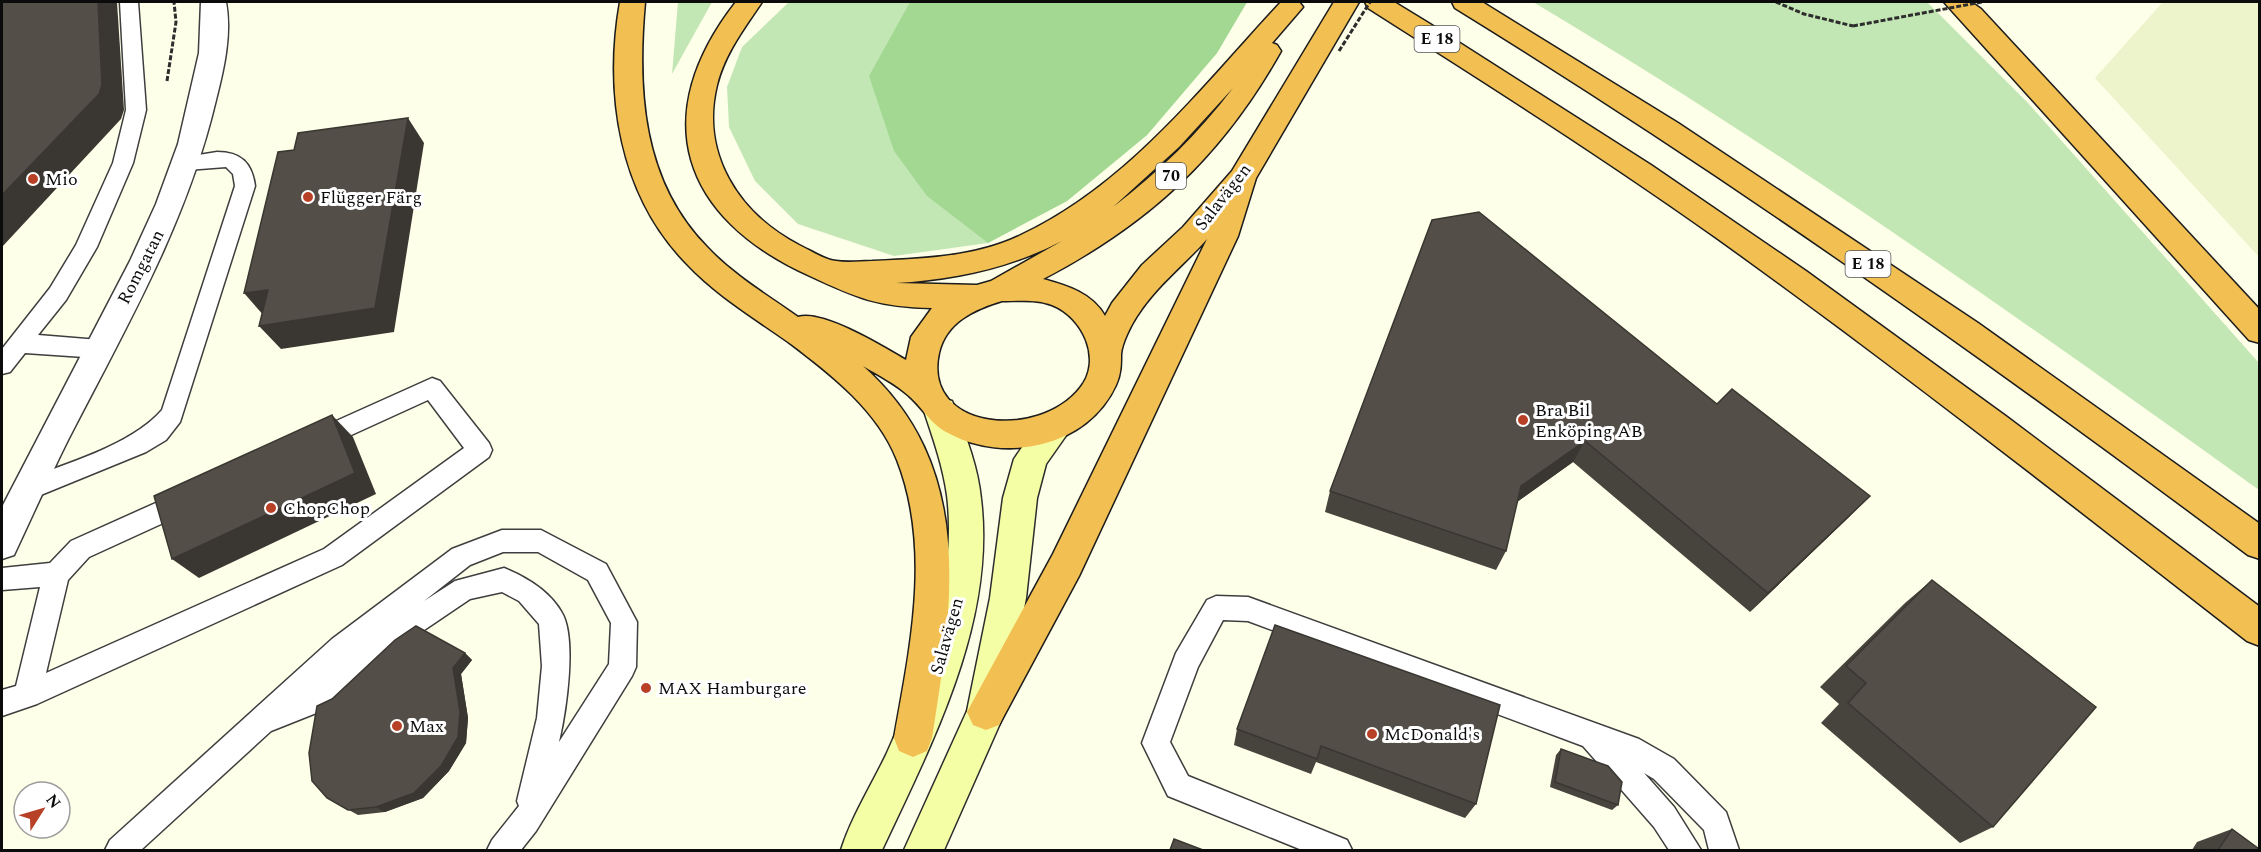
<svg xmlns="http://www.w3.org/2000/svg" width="2261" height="852" font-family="Spectral,serif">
<rect width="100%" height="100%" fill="#feffe8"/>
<path fill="#edf3ca" d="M2163,2H2259V257L2095,78Z"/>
<g fill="#c3e7b4">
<path d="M678,2H712L672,74Z"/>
<path d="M789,2H1247L1217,53L1147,135L1067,201L988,243L894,256L798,224L755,181L729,127L727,87L742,47Z"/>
<path d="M1533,2H1927L2028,103L2259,363V490C2022,320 1784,151 1533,2Z"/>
</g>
<path fill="#a3d893" d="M910,2H1247L1217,53L1147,135L1067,201L988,243L927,196L894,151L869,76Z"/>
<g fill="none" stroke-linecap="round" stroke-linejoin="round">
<defs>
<g id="lane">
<path d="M120,2H138L146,110L133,163L97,247L66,300L38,335L99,340L107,343L110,349L107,355L99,358L25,353L10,372L2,374V349L50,288L76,245L113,163L126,110Z"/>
<path d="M217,152C241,152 252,163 255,186L180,422L166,440L146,452L26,501L17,498L14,490L17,482C62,465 131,446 162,410L235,186L233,174L226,167L187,170L180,168L177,163L180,158Z"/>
<path d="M432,378L440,381L489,443L492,450L489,457L342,565L37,704L2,716V690L16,686L40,587L2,590V568L50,563L71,541L187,489L196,492L199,500L196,508L89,557L68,580L46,673L324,549L464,448L428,400L314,452L305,449L302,442L305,435Z"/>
<path d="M502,530H541L606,564L637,622L636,667L632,676L536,831L521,850H487L492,840L519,806L517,801L537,718L542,666L539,624L519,601L502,592L470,599L402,645L339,704L271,731L141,850H105L110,840L332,639L452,549ZM503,552H538L588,580L611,623L609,664L559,742C566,712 577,639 562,613C550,591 526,577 504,568L455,581L424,601L470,565Z"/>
<path d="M1216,596L1248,597L1639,739L1674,759L1726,812L1739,850H1709L1704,830L1654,779L1644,773L1674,807L1701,850H1669L1654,827L1583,746L1248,621L1223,620L1198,667L1170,742L1188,776L1347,840L1352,850H1302L1168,796L1142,743L1176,653L1207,600Z"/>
</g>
<path id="street" d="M201,2H226C232,34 224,69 216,100C187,223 125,329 68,440C49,478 32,517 14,555L2,559V507L130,261L156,204L178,144L199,53Z"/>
<g id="secondary">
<path d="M940,398L952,401L956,411C967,439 978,468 981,499C996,622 932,743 882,850H841C851,818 871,786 886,755C922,676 958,584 947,495C943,466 933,438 924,411L928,401Z"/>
<path d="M1055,413L1067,417L1072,427L1046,464L1037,498L1026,598L1005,712L944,850H904L967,711L990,598L1003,498L1014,459L1043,417Z"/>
</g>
<g id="highway">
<path d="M620,2H645C637,90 642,181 707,247C733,275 767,295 798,317C822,309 884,347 906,360L911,337L932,308C878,307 857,298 810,276C681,218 647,116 736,2H762C744,29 725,53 717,85C700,154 739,214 799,245C810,250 824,260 836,261C848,263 861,261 872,261C921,259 975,257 1019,236C1127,186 1202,87 1281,2H1299L1303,7L1272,43L1277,45L1281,51C1222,156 1150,223 1043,279C1068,286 1092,293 1105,316L1112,303L1142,265L1183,227L1232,171L1334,2H1359L1256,178L1238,236L1079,576L999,725L986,730L973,725L967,712L1053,554L1207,239C1184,265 1156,286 1137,316C1131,325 1122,343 1121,354C1121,365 1121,374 1116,385C1088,447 1005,464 948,433C930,424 923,408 909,396C896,384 878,375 863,366C976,466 953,605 932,738L927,751L913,757L899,751L894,738C910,648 932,549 897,460C878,411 832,375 791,344C756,319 717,296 687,264C619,195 604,93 620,2ZM1233,88C1198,134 1159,172 1113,207L1179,147ZM1062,241L991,281L977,285L896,283C954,280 1010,268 1062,241ZM1002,301C1020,301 1036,299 1052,305C1083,317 1103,360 1080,388C1038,441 922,430 939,353C946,322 975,309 1002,301Z"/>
<path d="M1365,2H1394L1430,24L1651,165L1806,271L2007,417L2260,607V646L2247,641C2072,505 1898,368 1718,239C1604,158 1486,83 1368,8Z"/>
<path d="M1452,2H1482L1678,123L1978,323L2260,524V559L2248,555C1990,362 1729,177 1455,8Z"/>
<path d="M1944,2H1971L1981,9L2260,310V343L2249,340Z"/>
</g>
</defs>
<use href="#lane" stroke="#3e3e3e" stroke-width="3"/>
<use href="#street" stroke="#3e3e3e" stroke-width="3"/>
<use href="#secondary" stroke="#2d2d2d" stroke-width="3"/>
<use href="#highway" stroke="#1c1c1c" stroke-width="3"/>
<g stroke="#2d2d2d" stroke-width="3" stroke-dasharray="5 2" stroke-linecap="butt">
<path d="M1776,2L1804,14L1853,26"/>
<path d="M167,81L176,22L174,2"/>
</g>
<use href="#lane" fill="#fff" fill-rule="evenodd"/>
<use href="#street" fill="#fff" fill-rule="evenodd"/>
<use href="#secondary" fill="#f4fea4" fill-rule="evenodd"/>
<use href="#highway" fill="#f2bf53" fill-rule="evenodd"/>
<g stroke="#2d2d2d" stroke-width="3" stroke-dasharray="5 2" stroke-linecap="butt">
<path d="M1853,26L1982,2"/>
<path d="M1339,51L1370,2"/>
</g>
</g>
<g fill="#47433d">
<path d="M1432,220L1850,516L1750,612L1573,462L1517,502L1506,551L1496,570L1325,512L1330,491Z"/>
<path d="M1932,580L1993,827L1960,843L1821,723L1839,704L1820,687L1905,603Z"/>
<path d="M1275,625L1476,804L1465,818L1316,762L1311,774L1234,745L1237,729Z"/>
<path d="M465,653L472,660L461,674L468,718L466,743L449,771L423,798L385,812L358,815L327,798Z"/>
<path d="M1561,749L1618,805L1612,810L1550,787L1556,755Z"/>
<path d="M2232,829L2259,850H2192L2197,842Z"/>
</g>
<g fill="#3a3732">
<path d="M98,2H117L124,110L121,119L2,247V195Z"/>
<path d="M408,118L424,143L394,332L281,349L259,326Z"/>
<path d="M268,290L265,317L244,293Z"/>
<path d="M332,415L353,437L376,494L199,578L172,559Z"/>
<path d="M1585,441L1573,462L1510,507L1521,486Z"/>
<path d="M1870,496L1850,516L1750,612L1768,593Z"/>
<path d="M465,653L472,660L461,674L468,718L466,743L449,771L423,798L385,812L376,807L453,668Z"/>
</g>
<g fill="#534e47" stroke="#3a3732" stroke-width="1.5">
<path d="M2,2H98L102,85L99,94L2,195Z"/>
<path d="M408,118L375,308L259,326L268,290L244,293L278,152L294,150L298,133Z"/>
<path d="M1479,212L1717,404L1732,389L1870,496L1768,593L1585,441L1521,486L1506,551L1330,491L1432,220Z"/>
<path d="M332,415L355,473L172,559L154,496Z"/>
<path d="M1932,580L2096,707L1993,827L1848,703L1866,683L1846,666Z"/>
<path d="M1275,625L1500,705L1476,804L1321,746L1317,759L1237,729Z"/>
<path d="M416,626L465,653L453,668L460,712L458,737L441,766L414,793L376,807L348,810L327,798L312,781L309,753L317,706L332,699L395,640Z"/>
<path d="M1561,749L1608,766L1622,782L1618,805L1555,782Z"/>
<path d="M2232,829L2259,849V850H2218Z"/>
<path d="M1174,839L1203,850H1170Z"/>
</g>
<g fill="#b74026" stroke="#fff" stroke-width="2">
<circle cx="33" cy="179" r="6"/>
<circle cx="308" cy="197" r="6"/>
<circle cx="1523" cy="420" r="6"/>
<circle cx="271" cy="508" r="6"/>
<circle cx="646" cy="688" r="6"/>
<circle cx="397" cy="726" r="6"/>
<circle cx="1372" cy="734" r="6"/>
</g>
<g text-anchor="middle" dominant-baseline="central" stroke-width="6" stroke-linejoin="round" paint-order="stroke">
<g fill="#fff" stroke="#545454" stroke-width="1.5">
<rect x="1414.5" y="26" width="45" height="26" rx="4.5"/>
<rect x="1156" y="163" width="30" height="26" rx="4.5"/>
<rect x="1845.5" y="251" width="45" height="26" rx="4.5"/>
</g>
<g font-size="16" font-weight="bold" fill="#0b0b0b">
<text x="1437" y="39">E 18</text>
<text x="1171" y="176">70</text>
<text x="1868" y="264">E 18</text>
</g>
<g font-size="18" fill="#0b0b0b" stroke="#fff" text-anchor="start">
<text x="45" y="179">Mio</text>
<text x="320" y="197">Flügger Färg</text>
<text x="1535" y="410">Bra Bil<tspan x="1535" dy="21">Enköping AB</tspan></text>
<text x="283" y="508">ChopChop</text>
<text x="658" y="688">MAX Hamburgare</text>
<text x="409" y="726">Max</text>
<text x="1384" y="734">McDonald's</text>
</g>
<g font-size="18" fill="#0b0b0b" stroke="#fff">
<text transform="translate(1223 197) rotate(-52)">Salavägen</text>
<text transform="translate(141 267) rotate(-63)">Romgatan</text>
<text transform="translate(947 636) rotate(-74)">Salavägen</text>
</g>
</g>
<rect width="2261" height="852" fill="none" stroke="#0b0b0b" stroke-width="6"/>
<g transform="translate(42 810) rotate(53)"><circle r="28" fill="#ffffff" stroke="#9d9d9d" stroke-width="1.5"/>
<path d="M0-4.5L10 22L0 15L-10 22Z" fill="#b74026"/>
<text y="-9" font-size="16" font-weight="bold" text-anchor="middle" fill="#0b0b0b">N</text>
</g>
</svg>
